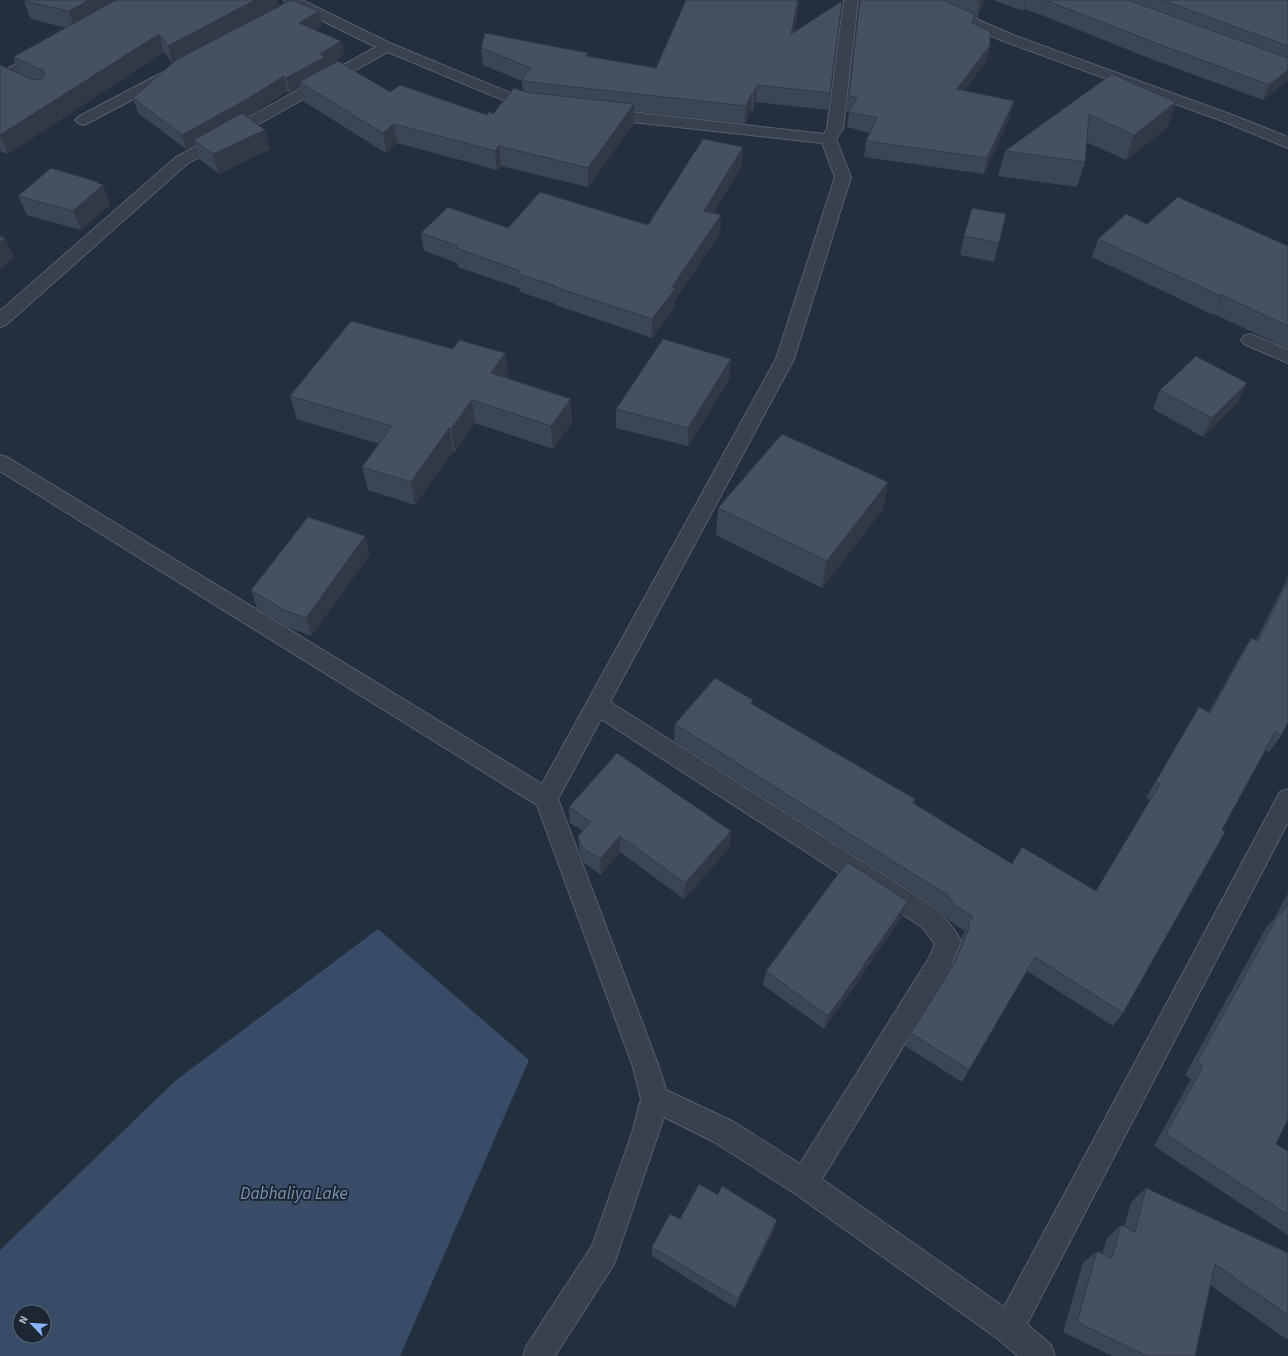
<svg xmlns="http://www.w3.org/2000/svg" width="1288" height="1356" font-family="'Source Sans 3',sans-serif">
<rect width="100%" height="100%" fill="#242f3e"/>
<path fill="#394c67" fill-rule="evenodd" d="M378,929L529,1060L400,1356H0V1250L175,1081ZM20,1312H44V1336H20Z"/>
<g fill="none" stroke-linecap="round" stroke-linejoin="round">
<defs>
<g id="minor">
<path d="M284,0H302L392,44L530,101L540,103L543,106L540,109L535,111L522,108L388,52L187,164L6,325L0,327V311L175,158L376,47L286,3Z"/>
<path d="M844,0H858L843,129L836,139L851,177L794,359L610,702L940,911L957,934L961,942L948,973L822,1179L1004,1307L1280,792L1288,789V822L1027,1324L1051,1345L1055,1356H1018L998,1339L794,1193L714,1142L664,1117L614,1264L555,1356H523L527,1345L592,1246L632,1133L641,1099L633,1067L537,805L0,471V455L7,457L542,784L776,359L835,177L822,143L605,119L600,117L597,114L600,111L605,109L824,134L827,129ZM601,719L922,927L935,944L929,958L800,1164L734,1122L666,1090L659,1067L558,799Z"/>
<path d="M44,50L49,51L51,54L49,57L17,76L29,81L31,84L29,87C19,90 9,83 0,79V73L39,51Z"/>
<path d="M174,68L179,69L181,72L179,75L88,123L83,125L78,123L75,120L78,117L169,69Z"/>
<path d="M1250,334L1288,350V363L1244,344L1241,340L1244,336Z"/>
</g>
<path id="tertiary" d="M914,0H933L1013,35L1235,116L1288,137V148L1225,122L1003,41L916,3Z"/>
</defs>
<use href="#minor" stroke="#565f6c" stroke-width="2"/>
<use href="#tertiary" stroke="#565f6c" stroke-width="2"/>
<use href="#minor" fill="#38414e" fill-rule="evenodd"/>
<use href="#tertiary" fill="#38414e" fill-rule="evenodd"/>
</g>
<g fill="#3b4654">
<path d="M26,0H277L279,7L322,26L315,30L341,41L344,55L327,66V67L390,92L487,115L493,114L523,91L522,81L483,65L481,48L588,56L656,68L798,12L794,32L842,1L828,110L756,102L753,110H751L745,124L634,111V123L588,187L501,166L497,170L397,143L386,153L303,101L300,87L290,93L287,91L247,117L270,149L219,174L199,159L195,145L187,150L138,113L133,98L173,64L164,52L8,154L0,151V65L20,74L13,57L67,28L31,19L24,1Z"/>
<path d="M860,0H984L977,18L975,17L974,23L990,45L987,60L964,91L1014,101L1010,117L984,174L864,157L866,141L870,133L847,127L849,112H846Z"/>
<path d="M993,0H1288V80L1263,100L1151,59L1044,16L1024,9L1023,11Z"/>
<path d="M1112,74L1168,127L1126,160L1086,142L1085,162L1077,187L998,176L1005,151Z"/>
<path d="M742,166L713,213L720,233L675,300V306L652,338L556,305V304L520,292L519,288L458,267L457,263L424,251L421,233L508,228L648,225Z"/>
<path d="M99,184L103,185L110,204L81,230L27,215L18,196Z"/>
<path d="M1147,224L1288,246V349L1214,314L1213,315L1092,257L1098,239Z"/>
<path d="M964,236L999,243L994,262L960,255Z"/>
<path d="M453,349L505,353L508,377L507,378L572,423L553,449L475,423L455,452L453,451L415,505L368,490L362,467L379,444L297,419L290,396Z"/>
<path d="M730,378L688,446L616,428V409Z"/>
<path d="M1160,390L1238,402L1203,437L1153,409Z"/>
<path d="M718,508L883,509L822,588L716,535Z"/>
<path d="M370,554L311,636L288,627L257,608L251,590Z"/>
<path d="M1288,577V722L1281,736L1269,752L1265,750L1123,1013L1113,1026L1027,971L962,1082L905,1046L911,1033L954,962L962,943L961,939L965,931L950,921L941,910L674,741L675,724L753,700L752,704L915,799L914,804L1012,864L1096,891L1150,800L1146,798L1199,707L1209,712L1240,656L1251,638L1256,640Z"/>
<path d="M569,807L731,831L730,847L684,899L620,852L601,875L584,863L580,852L578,836L583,831L570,823Z"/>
<path d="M1288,893V1119L1276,1144L1288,1151V1235L1154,1146L1191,1079L1185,1075L1267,926L1274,919Z"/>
<path d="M908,901L902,916L861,976L859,980L824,1029L763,985L766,971Z"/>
<path d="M1146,1188L1288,1253V1338L1286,1339L1210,1285L1195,1356H1112L1063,1332L1083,1263L1097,1251L1102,1254L1107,1238L1121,1225L1124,1227L1131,1202Z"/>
<path d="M680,1219L774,1230L735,1308L652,1256V1247Z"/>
</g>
<g fill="#303945">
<path d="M89,0H128L75,30L69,11Z"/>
<path d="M255,0H277L279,8L173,64L168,46Z"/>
<path d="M798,0H799L798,12L790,50L791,34Z"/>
<path d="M981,0H984L977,18L980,2Z"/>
<path d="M1025,0H1026L1024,9L1023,11Z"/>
<path d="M319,11L322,26L302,38L299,23Z"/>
<path d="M975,14L972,29V23Z"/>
<path d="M159,34L164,52L8,154L0,135Z"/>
<path d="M341,41L344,55L327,66L328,72L299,82L300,87L290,93L286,78L320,54Z"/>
<path d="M990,45L987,60L953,105L957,89Z"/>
<path d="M1288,70V80L1263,100L1269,85Z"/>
<path d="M284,76L287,91L253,113L198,143L194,140L195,145L187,150L182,135Z"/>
<path d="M757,85L756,102L753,110L754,93Z"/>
<path d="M752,93L751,110L745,124L746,106Z"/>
<path d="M1014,101L1010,117L984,174L987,158Z"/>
<path d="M1176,102L1168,127L1126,160L1134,135Z"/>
<path d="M634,104V123L588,187V168Z"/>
<path d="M394,124L397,143L386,153L383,133Z"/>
<path d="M265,130L270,149L219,174L213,154Z"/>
<path d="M499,146L501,166L497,170L495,151Z"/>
<path d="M743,147L742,166L703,229L704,211Z"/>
<path d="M98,182L100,187L103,185L110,204L81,230L73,211Z"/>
<path d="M721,215L720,233L675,300V306L652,338V319L672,287Z"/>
<path d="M5,238L14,257L0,270V242Z"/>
<path d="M1222,295L1214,314L1213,315L1221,296Z"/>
<path d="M505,353L508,377L494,397L491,373Z"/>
<path d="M731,359L730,378L688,446V428Z"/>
<path d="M1247,383L1238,402L1203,437L1212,418Z"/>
<path d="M571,399L572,423L553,449L551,426Z"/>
<path d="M472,400L475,423L455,452L451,429Z"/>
<path d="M449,428L453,451L415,505L411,482Z"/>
<path d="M888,482L883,509L822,588L827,561Z"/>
<path d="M365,536L370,554L311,636L306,618Z"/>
<path d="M731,831L730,847L684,899L685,883Z"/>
<path d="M620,836V852L601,875L600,859Z"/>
<path d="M908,901L902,916L861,976L859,980L824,1029L828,1016Z"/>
<path d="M777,1220L774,1230L735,1308L738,1299Z"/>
</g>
<g fill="#455162" stroke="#303945">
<path d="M26,0H89L69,11L24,1Z"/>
<path d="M116,0H255L168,46L159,34L0,135V65L31,79L37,80L43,78L45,74L43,70L13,57Z"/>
<path d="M291,0L319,11L299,23L341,41L320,54L325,57L286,78L284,76L249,98L182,135L133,98L176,60Z"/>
<path d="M686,0H798L791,34L842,1L830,93L757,85L754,93H752L746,106L529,82L522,79L531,68L481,48L485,33L588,53L586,56L656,68Z"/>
<path d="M860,0H943L975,14L972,23L990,31V45L957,89L1014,101L987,158L866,141L877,118L849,112L857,97L849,96Z"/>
<path d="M975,0H981L980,2Z"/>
<path d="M1045,0H1128L1288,58V70L1269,85L1156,43Z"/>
<path d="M1162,0H1288V46Z"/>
<path d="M338,61L390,92L400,85L487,115L489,112L493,114L514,88L525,92L634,104L588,168L499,146L495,151L394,124L383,133L299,82Z"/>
<path d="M1112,74L1176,102L1134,135L1089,114L1085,162L1005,151Z"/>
<path d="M242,113L265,130L213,154L194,140Z"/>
<path d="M703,139L743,147L704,211L721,215L672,287L676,288L652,319L555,287L556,286L518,274L520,271L456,248L458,246L421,233L448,207L508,228L540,192L648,225Z"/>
<path d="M51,168L98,182L97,183L103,185L73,211L18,196Z"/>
<path d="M1178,197L1288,246V326L1222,295L1221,296L1098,239L1126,214L1147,224Z"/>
<path d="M972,208L1006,214L999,243L964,236Z"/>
<path d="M0,236L5,238L0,242Z"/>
<path d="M351,321L453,349L459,340L505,353L491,373L571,399L551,426L472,400L451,429L449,428L411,482L362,467L392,426L290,396Z"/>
<path d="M663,339L731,359L688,428L616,409Z"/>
<path d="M1196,356L1247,383L1212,418L1160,390Z"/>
<path d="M782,434L888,482L827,561L718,508Z"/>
<path d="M308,517L365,536L306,618L282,609L251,590Z"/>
<path d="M1288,581V722L1281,736L1275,732L1222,830L1225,832L1123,1013L1035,957L969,1070L911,1033L956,960L969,928L968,924L973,917L956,906L947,895L675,724L715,678L753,700L750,703L915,799L913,803L1012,864L1022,847L1096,891L1160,784L1156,781L1199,707L1210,713L1251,638L1258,641Z"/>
<path d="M617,753L731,831L685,883L620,836L600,859L582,847L578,836L591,822L569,807Z"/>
<path d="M847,862L908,901L863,966H864L828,1016L766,971Z"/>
<path d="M1288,902V1119L1276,1144L1288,1151V1215L1166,1134L1203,1066L1197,1062L1280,912L1282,913Z"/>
<path d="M699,1184L718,1195L722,1186L777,1220L738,1299L652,1247L670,1214L680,1219Z"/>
<path d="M1146,1188L1288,1253V1315L1215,1264L1195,1356H1147L1077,1322L1097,1251L1112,1258L1121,1225L1135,1232Z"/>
</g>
<g text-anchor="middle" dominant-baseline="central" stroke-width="4" stroke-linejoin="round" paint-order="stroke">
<g font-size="17" font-style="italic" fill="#7c92b1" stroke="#1d2633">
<text x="294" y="1194">Dabhaliya Lake</text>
</g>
</g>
<g transform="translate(32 1324) rotate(295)"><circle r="19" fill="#1d2633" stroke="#59626f"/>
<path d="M0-3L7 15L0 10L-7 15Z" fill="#8ab4f8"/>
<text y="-6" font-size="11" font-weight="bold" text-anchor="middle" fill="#b4bcc9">N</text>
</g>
</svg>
